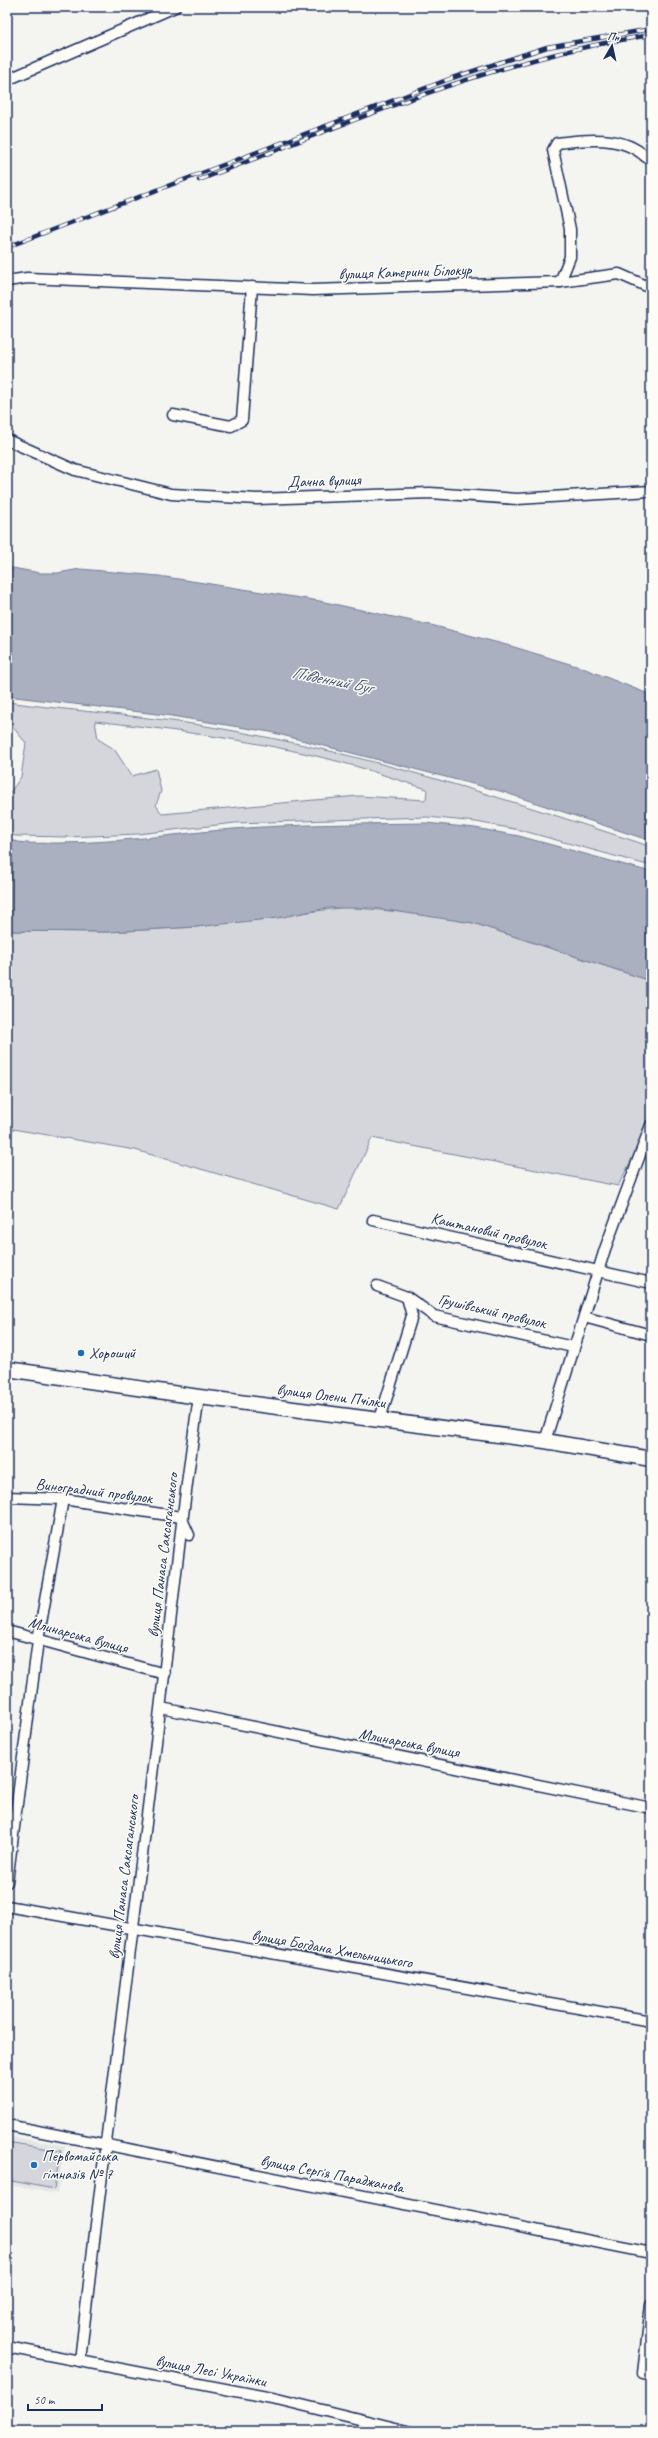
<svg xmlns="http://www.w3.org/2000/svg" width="658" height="2438" font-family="Caveat,sans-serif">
<rect width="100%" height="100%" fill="#f4f4f1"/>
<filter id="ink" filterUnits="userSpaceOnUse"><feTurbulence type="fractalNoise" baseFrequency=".025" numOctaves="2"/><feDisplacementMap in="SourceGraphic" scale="8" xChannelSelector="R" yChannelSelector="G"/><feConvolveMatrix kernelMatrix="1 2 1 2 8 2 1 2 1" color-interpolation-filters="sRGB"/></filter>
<g filter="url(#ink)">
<path fill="#e4e5e6" d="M7,2136L65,2146L57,2194L7,2185Z"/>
<g fill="#d4d6db" stroke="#78829c" fill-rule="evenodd">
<path d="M7,702C79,712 152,716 223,729C363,753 503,798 637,842L651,847V866L520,830L476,822L427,817L235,823L138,834L69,837L15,836L7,833V797L21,777L26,743L7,720ZM95,721C182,731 270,742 355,766C379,773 403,782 427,789L426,800L358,796L162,814L156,805L161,791L156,769L132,776L114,749L98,739Z"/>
<path d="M346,907L423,914L473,923L651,981V1122L618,1186L372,1138L339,1209L135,1150L7,1128V931L107,932L196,927Z"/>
<path d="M7,2142L61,2151L54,2189L7,2180Z"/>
</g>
<g fill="#aab0bf" stroke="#717c98">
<path d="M7,567L40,573H58L80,569L159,576L320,601L435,626L514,647L583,668L651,695V841L500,791L270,732L165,715L7,696Z"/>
<path d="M426,823L475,828L519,836L651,872V981L473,923L373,908H327L278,918L196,927L107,932L7,931V839C23,845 41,843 58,843C117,843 174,834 233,829C297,824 362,824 426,823Z"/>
</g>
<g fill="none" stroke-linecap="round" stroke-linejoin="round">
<defs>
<g id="street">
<path d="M7,80L175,7"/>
<path d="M7,281L27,278L313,290L560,282L619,274L651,288"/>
<path d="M560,282L570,257V229L553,150L557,143C586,139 623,135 646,157"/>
<path d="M173,415L231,426L242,420L252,287"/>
<path d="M7,440L75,470L171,494L257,499L430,493L517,499L651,491"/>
<path d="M373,1220L651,1283"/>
<path d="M377,1286L407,1297L434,1316L573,1347"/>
<path d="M584,1317L651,1335"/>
<path d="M380,1419L412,1316L407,1297"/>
<path d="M545,1441L605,1249L651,1125"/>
<path d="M7,1497L63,1499L181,1517L189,1535"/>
<path d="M7,1631L165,1674"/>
<path d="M161,1708L651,1808"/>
<path d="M7,1882L38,1640L63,1499"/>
<path d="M7,1906L651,2021"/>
<path d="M7,2125L651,2253"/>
<path d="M651,2305L643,2373L651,2375"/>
<path d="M7,2347L277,2399L408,2431"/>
<path d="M80,2361C102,2165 128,1970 152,1775C168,1649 180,1522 199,1397"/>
</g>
<path id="secondary" d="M7,1369L199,1397L545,1441L651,1459"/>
</defs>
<use href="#street" stroke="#1b2f5e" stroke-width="13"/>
<use href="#secondary" stroke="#1b2f5e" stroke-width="17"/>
<use href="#street" stroke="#fdfcf7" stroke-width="10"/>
<use href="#secondary" stroke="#fdfcf7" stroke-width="14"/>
<defs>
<g id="rail">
<path d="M199,180C347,124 494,58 651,35"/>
<path d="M7,247L452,78L547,47L651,29"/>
</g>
</defs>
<use href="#rail" stroke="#1b2f5e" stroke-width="4.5"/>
<use href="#rail" stroke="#fdfcf7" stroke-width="3" stroke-dasharray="9" stroke-linecap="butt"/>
</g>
</g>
<g fill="#1f6fb2" stroke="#fdfcf7" stroke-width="1.5">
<circle cx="81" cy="1353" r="4"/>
<circle cx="34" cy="2165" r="4"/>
</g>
<g text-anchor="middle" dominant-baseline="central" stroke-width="3" stroke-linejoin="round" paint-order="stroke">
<g font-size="16" fill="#1b2f5e" stroke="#fdfcf7">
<text transform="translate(405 272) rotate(-2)">вулиця Катерини Білокур</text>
<text transform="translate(324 481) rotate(-2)">Дачна вулиця</text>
<text transform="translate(489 1231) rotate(13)">Каштановий провулок</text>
<text transform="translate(492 1311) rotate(13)">Грушівський провулок</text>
<text transform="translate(331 1396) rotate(7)">вулиця Олени Пчілки</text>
<text transform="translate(94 1491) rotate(7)">Виноградний провулок</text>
<text transform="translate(163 1555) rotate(-83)">вулиця Панаса Саксаганського</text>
<text transform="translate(78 1635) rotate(15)">Млинарська вулиця</text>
<text transform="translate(409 1743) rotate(11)">Млинарська вулиця</text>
<text transform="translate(124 1877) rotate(-83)">вулиця Панаса Саксаганського</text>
<text transform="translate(332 1949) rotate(10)">вулиця Богдана Хмельницького</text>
<text transform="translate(332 2174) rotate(11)">вулиця Сергія Параджанова</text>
<text transform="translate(211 2371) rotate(11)">вулиця Лесі Українки</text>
</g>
<g font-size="16" fill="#1b2f5e" stroke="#fdfcf7" text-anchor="start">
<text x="89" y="1353">Хороший</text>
<text x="42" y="2156">Первомайська<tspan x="42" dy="18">гімназія № 7</tspan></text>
</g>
<g font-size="17" font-style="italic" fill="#46567b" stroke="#fdfcf7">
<text transform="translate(332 680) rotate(11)">Південний Буг</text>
</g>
</g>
<rect width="658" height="2438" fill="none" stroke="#fdfcf7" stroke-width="24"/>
<rect x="12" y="12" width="634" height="2414" fill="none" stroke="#1b2f5e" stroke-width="1.5" filter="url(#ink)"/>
<g transform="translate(612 46) rotate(9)" stroke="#fdfcf7" stroke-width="3" paint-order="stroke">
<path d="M0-3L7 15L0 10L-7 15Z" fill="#1b2f5e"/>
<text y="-6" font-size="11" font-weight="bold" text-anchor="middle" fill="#1b2f5e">Пн</text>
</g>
<path d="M28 2404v6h74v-6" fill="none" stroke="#1b2f5e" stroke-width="2"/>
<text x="34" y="2404" font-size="12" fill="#1b2f5e" stroke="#fdfcf7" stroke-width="3" paint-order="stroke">50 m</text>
</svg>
